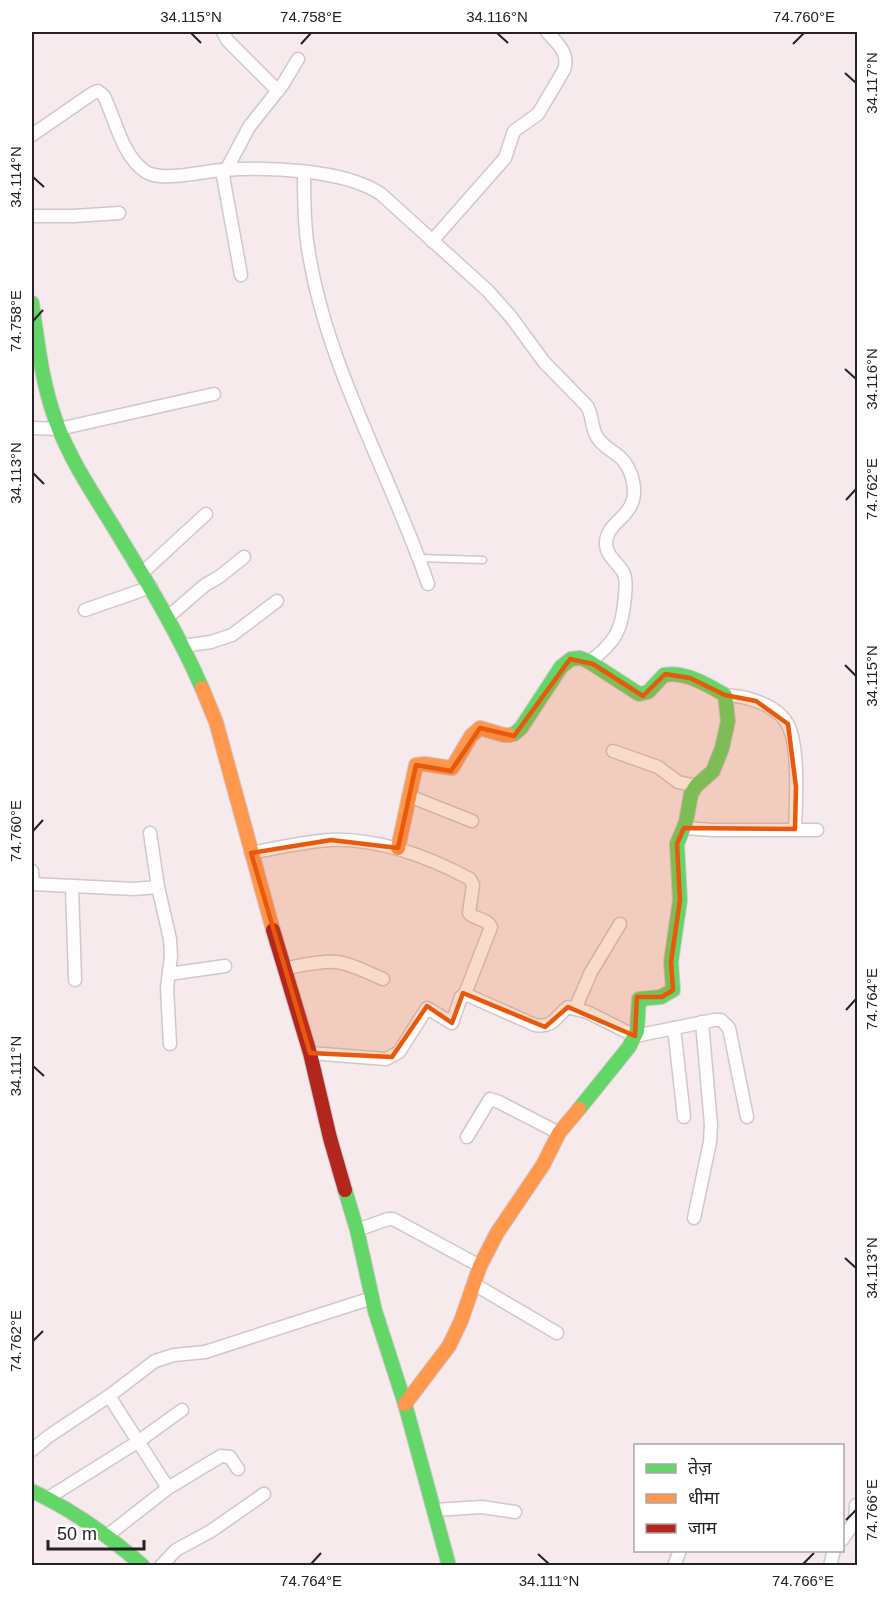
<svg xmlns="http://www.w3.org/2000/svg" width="889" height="1597" font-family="Arial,'Noto Sans Devanagari',sans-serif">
<rect width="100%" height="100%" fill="#f6eaed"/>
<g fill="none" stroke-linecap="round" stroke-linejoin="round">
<defs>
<path id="lane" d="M419,558L483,560"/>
<g id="street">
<path d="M223,32L227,40L278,91"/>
<path d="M32,135L93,93L98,91L104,96C116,121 122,156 146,172C163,182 203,171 223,170C267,167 344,169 381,194L488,291L511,317L544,362L587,406C593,416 591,428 597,437C602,446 613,451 621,458C632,469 638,491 631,505C625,519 606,526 606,543C606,557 619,563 624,574C627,581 625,590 625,597C622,630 616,642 589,662"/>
<path d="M304,172C304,195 304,218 307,241C323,361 389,470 428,584"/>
<path d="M32,216H74L119,213"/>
<path d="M432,241L505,158L514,131L538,114L564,70C570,53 557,43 547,32"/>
<path d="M241,275L223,176L249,127L283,84L298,59"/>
<path d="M32,428L59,429L214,394"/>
<path d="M142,573L206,514"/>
<path d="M85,610L151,587"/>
<path d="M168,617L205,585L219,577L244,557"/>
<path d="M183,646L211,642L232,635L277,601"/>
<path d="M725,695C747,696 779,705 789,727C799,749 796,804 795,829"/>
<path d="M613,751L658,767L678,782L696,786"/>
<path d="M409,796L472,821"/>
<path d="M684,828L713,830H817"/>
<path d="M150,833L158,887L170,939L171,956L167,988L170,1044"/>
<path d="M251,853C277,848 303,842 329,840C378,838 427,856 470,879L473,885L469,913C475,920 487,918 491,927L465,994"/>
<path d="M32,871L33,884"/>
<path d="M32,884L134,889L158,887"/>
<path d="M72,887L75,980"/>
<path d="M285,968C301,966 320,960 337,962C353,964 368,973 383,979"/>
<path d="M169,974L225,966"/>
<path d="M575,1009L591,972L620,924"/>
<path d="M674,1028L684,1117"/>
<path d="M310,1053L386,1059L399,1052L427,1008L452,1023L461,997L465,994L535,1025C554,1028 555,1017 568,1007L587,1012L635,1036L714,1020H721L729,1028L747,1117"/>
<path d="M467,1137L490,1099L499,1102L559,1133"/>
<path d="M694,1218L710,1142L711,1125L702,1022"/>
<path d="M357,1230L388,1219H393L480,1266"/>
<path d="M474,1284L557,1333"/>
<path d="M109,1396L168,1488"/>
<path d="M32,1450L49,1436L109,1396L155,1361L174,1355L205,1352L372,1298"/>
<path d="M48,1498L139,1441L182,1410"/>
<path d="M434,1510L482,1507L515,1512"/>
<path d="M108,1535L168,1488L221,1456L230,1457L238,1469"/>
<path d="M842,1540L855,1521L856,1505"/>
<path d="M161,1566L176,1550L211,1531L264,1494"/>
<path d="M674,1566L680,1550"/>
<path d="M830,1566L834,1550"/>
</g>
<g id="fast">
<path d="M32,303C38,344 42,385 57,424C72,464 97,499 119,536C149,585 179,635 202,688"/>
<path d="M509,735L514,734L521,728L561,667L571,659L580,658L588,661L639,694L648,692L664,675C685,671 708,685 725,695L728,721L722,748L713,771L696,786L691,794L686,822L677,844L680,900L671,962L673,990L661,997L639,999L637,1031L629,1047L579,1109"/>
<path d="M345,1190L357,1230L375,1311L405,1404L449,1566"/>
<path d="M32,1491C73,1510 109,1536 143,1566"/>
</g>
<g id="slow">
<path d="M202,688L216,722L273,930"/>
<path d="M398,848L416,765L425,764L452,768L471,736L480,728L504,735H509"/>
<path d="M405,1404L449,1346L461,1321L480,1266L497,1233L543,1165L559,1133L579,1109"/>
</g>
<path id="jam" d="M273,930L310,1053L330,1138L345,1190"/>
</defs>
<use href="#lane" stroke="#d0c7c9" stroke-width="9"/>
<use href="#street" stroke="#d0c7c9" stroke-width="15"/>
<use href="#fast" stroke="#d0c7c9" stroke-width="16"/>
<use href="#slow" stroke="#d0c7c9" stroke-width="16"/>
<use href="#jam" stroke="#d0c7c9" stroke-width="16"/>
<use href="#lane" stroke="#fefcfc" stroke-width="6"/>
<use href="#street" stroke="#fefcfc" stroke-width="12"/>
<use href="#fast" stroke="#63d668" stroke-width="14"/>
<use href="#slow" stroke="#ff974d" stroke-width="14"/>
<use href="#jam" stroke="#b3261e" stroke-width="14"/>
</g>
<path fill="#e8590c" fill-opacity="0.2" stroke="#e8590c" stroke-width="4.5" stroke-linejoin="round" d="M570,659L593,664L643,696L665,674L690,678L725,695L756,701L788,724L796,787L795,829L684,828L677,844L680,900L671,962L673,990L662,997H637L635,1036L568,1007L545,1027L463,993L452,1023L427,1006L392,1057L310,1053L251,853L331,840L398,848L416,765L451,771L480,728L514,736Z"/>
<path fill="none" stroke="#282123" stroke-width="2" d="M191,33L201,43M497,33L508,43M301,44L311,33M793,44L804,33M845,73L856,83M33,177L44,187M33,321L43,310M845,369L856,379M33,473L44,484M846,500L856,489M845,665L856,676M33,831L43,820M846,1010L856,999M33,1066L44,1076M845,1258L856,1268M33,1341L43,1331M846,1520L856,1510M538,1554L549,1564M311,1564L321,1553M803,1564L814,1553"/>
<rect width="889" height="1597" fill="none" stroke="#ffffff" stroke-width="66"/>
<rect x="634" y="1444" width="210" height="108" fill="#ffffff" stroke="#a9a6a7" stroke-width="1.5"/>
<rect x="646" y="1464" width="30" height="9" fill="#63d668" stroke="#a9a6a7" stroke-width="1.5"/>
<text x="688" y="1474" font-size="18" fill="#282123">तेज़</text>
<rect x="646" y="1494" width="30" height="9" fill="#ff974d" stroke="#a9a6a7" stroke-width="1.5"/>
<text x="688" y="1504" font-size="18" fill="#282123">धीमा</text>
<rect x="646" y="1524" width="30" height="9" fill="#b3261e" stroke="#a9a6a7" stroke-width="1.5"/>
<text x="688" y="1534" font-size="18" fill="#282123">जाम</text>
<path d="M48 1540v9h96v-9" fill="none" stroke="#282123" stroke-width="3"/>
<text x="57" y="1540" font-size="18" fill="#282123" stroke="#ffffff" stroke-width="4.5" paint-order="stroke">50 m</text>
<rect x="33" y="33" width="823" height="1531" fill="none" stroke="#282123" stroke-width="2"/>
<g font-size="15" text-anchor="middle" fill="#282123">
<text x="191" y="22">34.115°N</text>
<text x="311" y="22">74.758°E</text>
<text x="497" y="22">34.116°N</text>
<text x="804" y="22">74.760°E</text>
<text transform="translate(872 83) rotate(-90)" y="5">34.117°N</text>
<text transform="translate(16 177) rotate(-90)" y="5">34.114°N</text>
<text transform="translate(16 321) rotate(-90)" y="5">74.758°E</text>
<text transform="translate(872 379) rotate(-90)" y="5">34.116°N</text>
<text transform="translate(16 473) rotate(-90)" y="5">34.113°N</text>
<text transform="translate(872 489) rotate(-90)" y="5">74.762°E</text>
<text transform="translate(872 676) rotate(-90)" y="5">34.115°N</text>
<text transform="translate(16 831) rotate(-90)" y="5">74.760°E</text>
<text transform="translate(872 999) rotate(-90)" y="5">74.764°E</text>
<text transform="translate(16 1066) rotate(-90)" y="5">34.111°N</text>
<text transform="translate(872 1268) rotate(-90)" y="5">34.113°N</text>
<text transform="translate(16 1341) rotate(-90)" y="5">74.762°E</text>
<text transform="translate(872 1510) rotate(-90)" y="5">74.766°E</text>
<text x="311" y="1586">74.764°E</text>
<text x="549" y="1586">34.111°N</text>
<text x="803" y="1586">74.766°E</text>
</g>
</svg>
